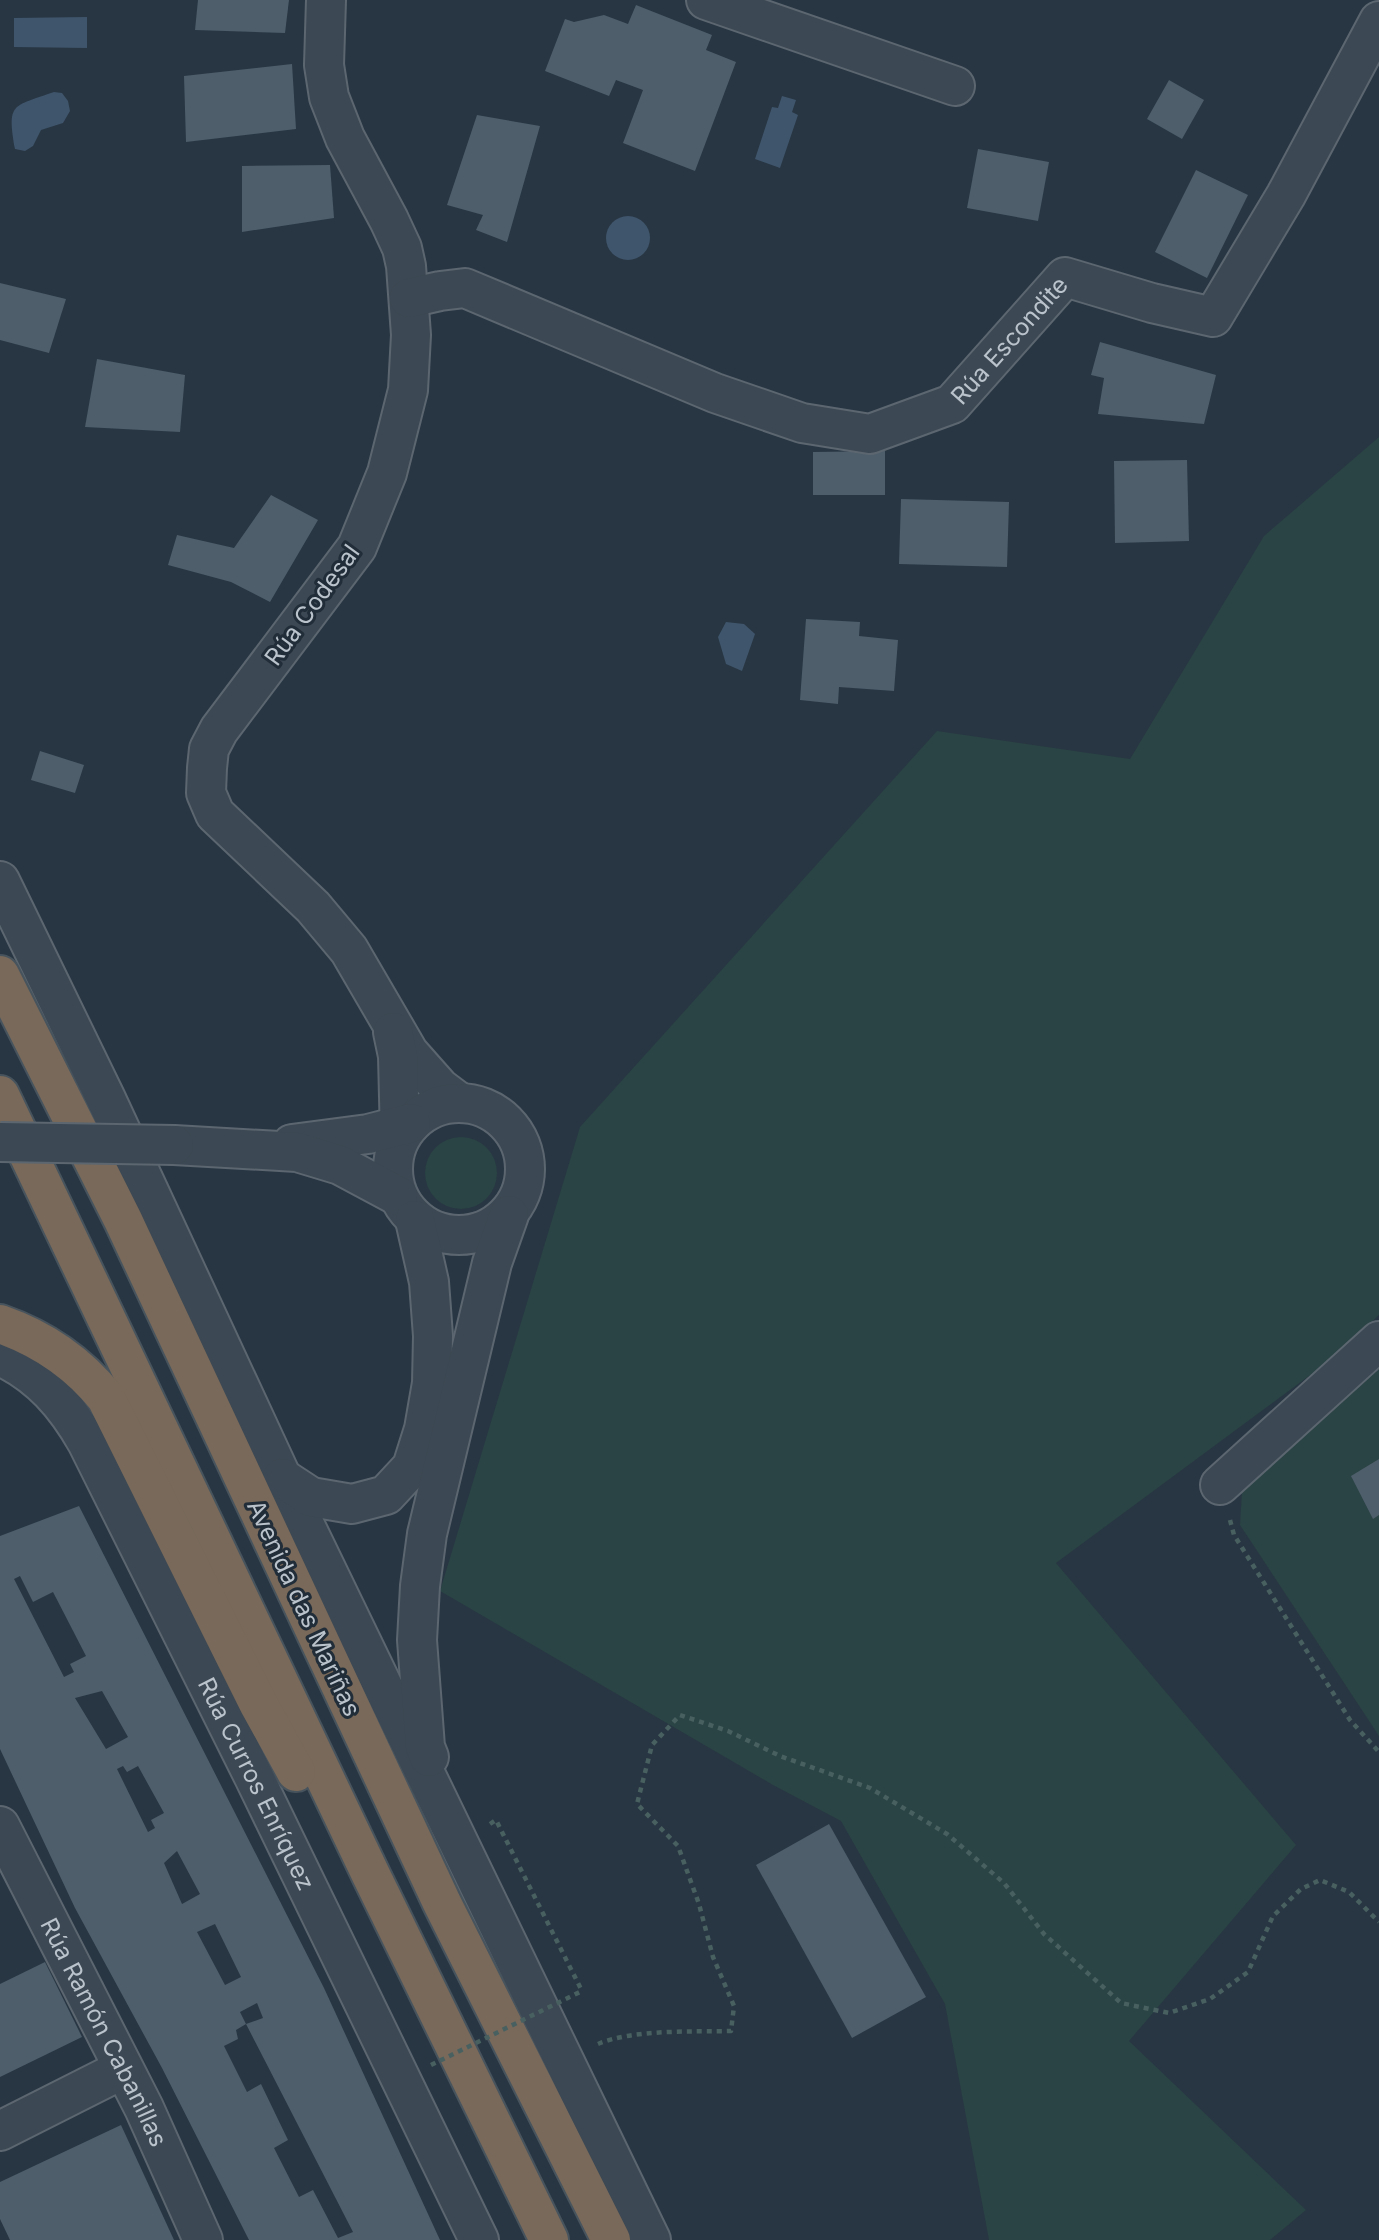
<svg xmlns="http://www.w3.org/2000/svg" width="1379" height="2240" font-family="Inter,sans-serif">
<rect width="100%" height="100%" fill="#283643"/>
<g fill="#2a4344">
<path d="M1379,437V1315L1332,1359L1056,1563L1296,1845L1129,2041L1306,2210L1270,2240H989L945,2004L841,1821L773,1785L440,1591L580,1127L937,731L1130,759L1264,536Z"/>
<circle cx="461" cy="1173" r="36"/>
<path d="M1379,1357V1736L1240,1525L1243,1474Z"/>
</g>
<g fill="#3f556b">
<path d="M87,17V48L14,47V18Z"/>
<path d="M54,92L62,93L68,101L70,111L63,123L41,130L33,146L25,151L15,149C7,102 12,107 54,92Z"/>
<path d="M782,96L796,100L792,112L798,115L780,168L755,159L772,107L778,108Z"/>
<circle cx="628" cy="238" r="22"/>
<path d="M726,622L744,624L755,634L742,671L726,664L718,637Z"/>
</g>
<g fill="#4e5e6b" fill-rule="evenodd">
<path d="M198,0H289L285,33L195,30Z"/>
<path d="M636,5L712,35L706,50L736,62L695,171L623,143L643,90L616,80L609,96L545,71L565,19L574,22L604,15L628,24Z"/>
<path d="M292,64L296,129L186,142L184,76Z"/>
<path d="M1169,80L1204,100L1182,139L1147,119Z"/>
<path d="M477,115L540,126L507,242L476,230L483,215L447,205Z"/>
<path d="M978,149L1049,162L1038,221L967,208Z"/>
<path d="M330,165L334,218L242,232V166Z"/>
<path d="M1196,170L1248,195L1207,278L1155,252Z"/>
<path d="M0,283L66,299L49,353L0,340Z"/>
<path d="M1100,342L1216,375L1204,424L1098,414L1104,378L1091,375Z"/>
<path d="M97,359L185,375L180,432L85,427Z"/>
<path d="M885,451V495H813V452Z"/>
<path d="M1187,460L1189,541L1115,543L1114,461Z"/>
<path d="M271,495L318,520L270,602L231,582L168,565L177,535L234,548Z"/>
<path d="M901,499L1009,502L1007,567L899,564Z"/>
<path d="M806,619L860,622L859,636L898,640L894,691L839,687L838,704L800,700Z"/>
<path d="M40,751L84,765L75,793L31,780Z"/>
<path d="M1379,1459V1515L1373,1519L1351,1476Z"/>
<path d="M79,1506L324,1988L440,2240H249L162,2068L75,1908L0,1749V1536ZM20,1576L33,1602L53,1592L86,1656L70,1664L74,1672L64,1677L14,1579ZM102,1691L128,1737L106,1749L75,1698ZM123,1766L127,1772L138,1766L164,1813L151,1820L155,1828L148,1832L117,1769ZM177,1851L200,1894L182,1904L164,1863ZM215,1924L241,1977L225,1985L197,1932ZM257,2003L263,2018L246,2024L353,2232L338,2238L313,2190L299,2197L274,2148L288,2140L261,2084L247,2092L224,2046L238,2039L236,2030L246,2024L240,2012Z"/>
<path d="M829,1824L926,1997L852,2038L756,1865Z"/>
<path d="M45,1962L82,2037L0,2077V1984Z"/>
<path d="M121,2125L174,2240H10L0,2219V2182Z"/>
</g>
<g fill="none" stroke-linecap="round" stroke-linejoin="round">
<defs>
<g id="minor">
<path d="M326,0L324,65L329,97L345,138L389,220L402,248L406,266L411,335L408,390L387,473L357,547L219,730L209,749L207,768L206,793L215,814L313,907L349,950L409,1053L440,1088L460,1103"/>
<path d="M706,0L955,86"/>
<path id="s1" d="M409,298L440,291L465,288L715,393L802,423L870,434L952,404L1065,277L1152,303L1213,317L1286,195L1379,21"/>
<path d="M0,881L106,1099L282,1478L651,2240"/>
<path d="M393,1032L398,1056L400,1138"/>
<circle cx="459" cy="1169" r="66"/>
<path d="M292,1144L368,1134L411,1123"/>
<path d="M174,1145L297,1152L340,1165L398,1196"/>
<path id="s2" d="M0,1356C40,1374 66,1405 87,1442L254,1777L479,2240"/>
<path d="M282,1478L311,1497L352,1504L386,1495L412,1467L424,1429L432,1383L433,1336L429,1282L415,1220"/>
<path d="M1220,1485L1379,1341"/>
<path d="M429,1757L425,1747L417,1640L420,1586L427,1534L492,1263L509,1215"/>
<path id="s3" d="M0,1826L144,2108L203,2240"/>
<path d="M0,2131L123,2069"/>
</g>
<g id="highway">
<path d="M0,975L123,1220L442,1903L611,2240"/>
<path d="M0,1095L371,1875L549,2240"/>
<path d="M0,1324C43,1339 78,1363 106,1398L258,1703L296,1772"/>
</g>
</defs>
<use href="#minor" stroke="#5b6670" stroke-width="42"/>
<use href="#highway" stroke="#47535d" stroke-width="42"/>
<g stroke="#496060" stroke-width="4.5" stroke-dasharray="5 5" stroke-linecap="butt">
<path d="M1230,1520L1234,1535L1350,1720L1379,1752"/>
<path d="M490,1824L496,1820L582,1991"/>
<path d="M598,2044C633,2029 693,2032 731,2031L734,2006L713,1957L699,1904L678,1846L637,1804L652,1745L680,1715L728,1731L780,1756L870,1788L947,1834L1004,1883L1044,1934L1121,2003L1169,2013L1210,1999L1248,1972L1273,1916L1301,1889L1320,1880L1349,1892L1379,1922"/>
</g>
<use href="#minor" stroke="#3c4853" stroke-width="38"/>
<use href="#highway" stroke="#78695a" stroke-width="38"/>
<defs>
<path id="minor-bridge" d="M0,1142L174,1145"/>
</defs>
<use href="#minor-bridge" stroke="#5b6670" stroke-width="42" stroke-linecap="butt"/>
<path stroke="#496060" stroke-width="4.5" stroke-dasharray="5 5" stroke-linecap="butt" d="M431,2065L582,1991"/>
<use href="#minor-bridge" stroke="#3c4853" stroke-width="38"/>
</g>
<g text-anchor="middle" dominant-baseline="central" stroke-width="6" stroke-linejoin="round" paint-order="stroke">
<g font-size="24" fill="#bac3cc" stroke="#212d38">
<text stroke="none"><textPath href="#s1" startOffset="662">Rúa Escondite</textPath></text>
<text transform="translate(312 605) rotate(-54)">Rúa Codesal</text>
<text transform="translate(304 1608) rotate(65)">Avenida das Mariñas</text>
<text stroke="none"><textPath href="#s2" startOffset="506">Rúa Curros Enríquez</textPath></text>
<text stroke="none"><textPath href="#s3" startOffset="231">Rúa Ramón Cabanillas</textPath></text>
</g>
</g>
</svg>
